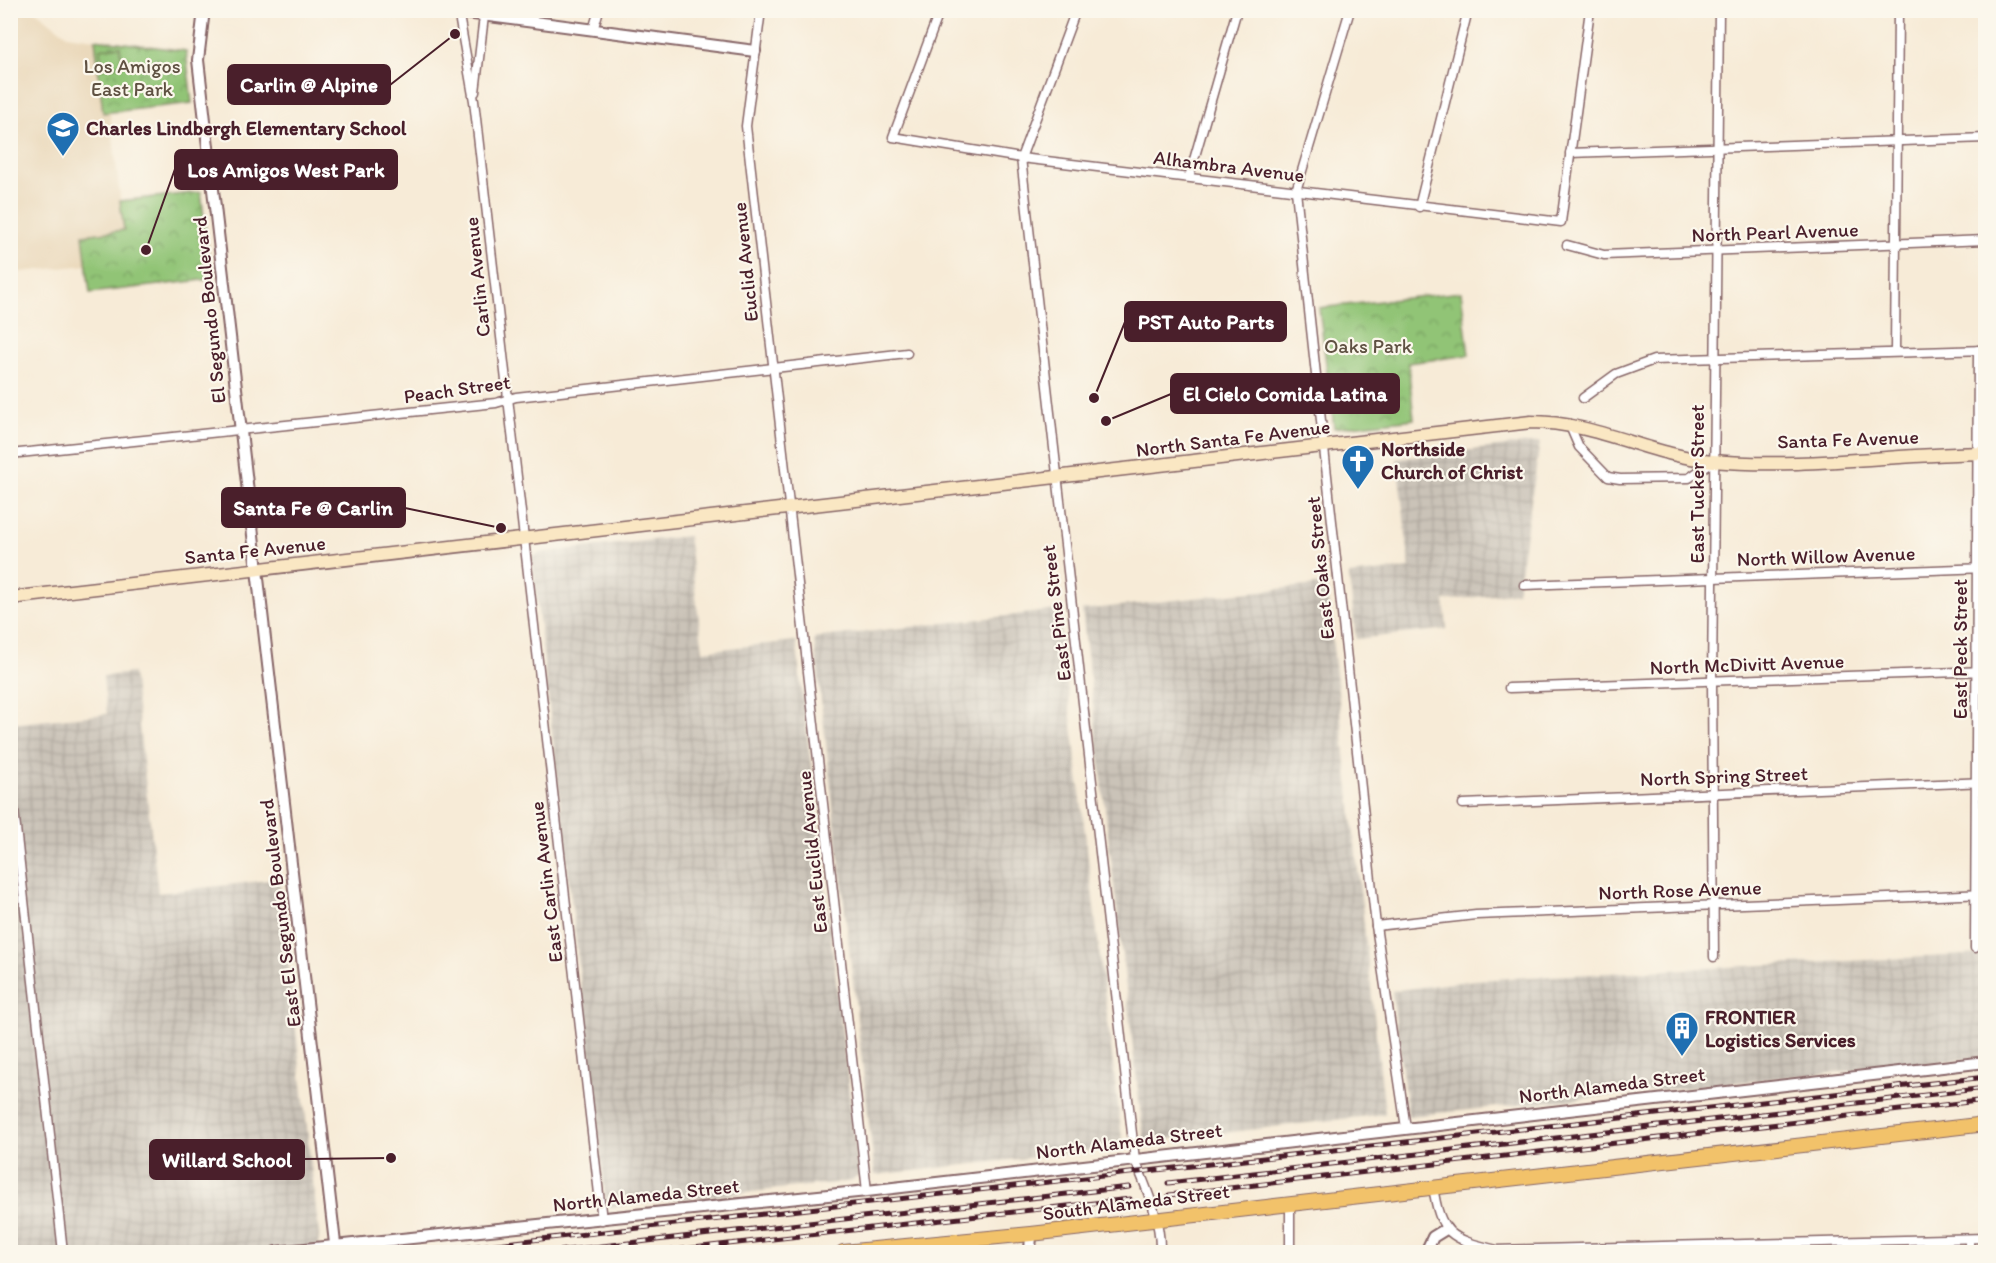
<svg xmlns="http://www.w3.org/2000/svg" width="1996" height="1263" font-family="Itim,sans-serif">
<defs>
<pattern id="industrial-grid" width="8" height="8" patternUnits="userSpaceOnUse" patternTransform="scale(1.5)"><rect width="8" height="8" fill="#cac3b8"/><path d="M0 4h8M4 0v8" fill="none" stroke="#afa79e"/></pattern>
<pattern id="park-crowns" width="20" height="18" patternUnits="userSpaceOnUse" patternTransform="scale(1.5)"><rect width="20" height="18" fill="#91c476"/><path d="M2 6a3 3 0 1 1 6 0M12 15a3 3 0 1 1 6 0" fill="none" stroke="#789f61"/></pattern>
</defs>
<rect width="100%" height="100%" fill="#fbf7ec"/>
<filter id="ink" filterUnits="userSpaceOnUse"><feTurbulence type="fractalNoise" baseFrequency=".0167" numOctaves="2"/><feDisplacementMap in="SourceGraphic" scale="12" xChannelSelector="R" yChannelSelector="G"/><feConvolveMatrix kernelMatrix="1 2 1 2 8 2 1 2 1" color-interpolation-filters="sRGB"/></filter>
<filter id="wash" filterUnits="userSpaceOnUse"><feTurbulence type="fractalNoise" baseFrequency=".008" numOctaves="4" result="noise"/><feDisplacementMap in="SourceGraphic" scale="24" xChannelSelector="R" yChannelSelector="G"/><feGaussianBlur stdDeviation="1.35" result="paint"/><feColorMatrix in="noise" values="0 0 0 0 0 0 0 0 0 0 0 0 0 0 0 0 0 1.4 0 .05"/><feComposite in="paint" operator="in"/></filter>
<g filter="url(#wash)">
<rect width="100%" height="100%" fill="#f7ebd7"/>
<path fill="#ead8ba" d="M10,11H36L67,35L95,39L103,113L110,112L124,230L83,235L87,265L11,273Z"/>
<g fill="url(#industrial-grid)">
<path d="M1540,442L1517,592L1444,601L1447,629L1356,639L1349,575L1410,568L1397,459Z"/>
<path d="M688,536L703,651L796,641L859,1175L852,1181L610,1207L606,1202L532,557L539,553Z"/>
<path d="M1326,584L1385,1114L1144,1142L1082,610Z"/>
<path d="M1058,610L1123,1147L875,1175L814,638Z"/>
<path d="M133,673L158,893L279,879L319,1236L317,1252H11L10,724L107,714L103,676Z"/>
<path d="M1985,954V1057L1408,1116L1392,991L1475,980Z"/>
</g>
<g fill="url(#park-crowns)" stroke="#6e7250" stroke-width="1.5">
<path d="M95,39L186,51L192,103L103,113Z"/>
<path d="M201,192L211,279L90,293L83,235L124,230L120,201Z"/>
<path d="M1461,292L1469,355L1408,363L1414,419L1334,428L1319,308Z"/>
</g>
<path fill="#91c476" stroke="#6e7250" stroke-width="1.5" d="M120,46L122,65L102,68L100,49Z"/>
</g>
<g filter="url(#ink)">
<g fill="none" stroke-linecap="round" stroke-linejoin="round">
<defs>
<g id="minor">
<path d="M458,10L474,101L602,1220"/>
<path d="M761,10L746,126L867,1191"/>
<path d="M940,10L893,137L1021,158L1561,222L1590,10"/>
<path d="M1076,10L1021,158L1135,1160C1147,1190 1161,1220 1160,1252"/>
<path d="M1350,10L1296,191L1376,926L1406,1128"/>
<path d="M593,30L599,10"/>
<path d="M475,92L484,16"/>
<path d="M1570,153L1986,138"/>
<path d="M1189,177L1237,10"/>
<path d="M1419,207L1468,10"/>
<path d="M1567,245L1604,255L1986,240"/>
<path d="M1895,352L1898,10"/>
<path d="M1583,398L1616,374L1654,360L1986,350"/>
<path d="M1569,424L1579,447L1608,477L1620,479L1689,478L1713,461"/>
<path d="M10,454L496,403L516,397L907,353"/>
<path d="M1524,585L1986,568"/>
<path d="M1509,688L1986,671"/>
<path d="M10,774L63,1252"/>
<path d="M1463,804L1986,782"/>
<path d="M1376,926L1476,915L1986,894"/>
<path d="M1975,948L1978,350"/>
<path d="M1714,957L1712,682L1719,10"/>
<path d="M1433,1186C1440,1234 1450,1239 1497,1250L1986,1238"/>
<path d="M1290,1252V1204"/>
<path d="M1969,1252V1239"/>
</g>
<g id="tertiary">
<path d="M204,10L198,60L336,1252"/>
<path d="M443,10L755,51"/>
<path d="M276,1252L867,1191L1986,1062"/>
<path d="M1030,1252L1031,1234"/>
<path d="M1426,1252L1433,1237L1446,1229"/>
</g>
<path id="secondary" d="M10,598L1531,422C1596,422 1650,456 1713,461C1802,469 1896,454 1986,453"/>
<path id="primary" d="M843,1252L1031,1234L1986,1124"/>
</defs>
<use href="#minor" stroke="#876667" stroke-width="11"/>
<use href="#tertiary" stroke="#876667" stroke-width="14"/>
<use href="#secondary" stroke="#876667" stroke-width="15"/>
<use href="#primary" stroke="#876667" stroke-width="16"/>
<use href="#minor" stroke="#fff" stroke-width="8"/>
<use href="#tertiary" stroke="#fff" stroke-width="10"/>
<use href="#secondary" stroke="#fae7c3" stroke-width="12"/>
<use href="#primary" stroke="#f2c26a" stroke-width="14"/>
<defs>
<g id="rail">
<path d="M1168,1183L1986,1088"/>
<path d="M1169,1195L1986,1100"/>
<path d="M426,1252L1986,1077"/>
<path d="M549,1252L1129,1187"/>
<path d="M657,1252L1130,1199"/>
</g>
</defs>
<use href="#rail" stroke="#4a1f2b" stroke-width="5"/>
<use href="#rail" stroke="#fbf7ec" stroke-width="3" stroke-dasharray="9" stroke-linecap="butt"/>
</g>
</g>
<defs>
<symbol id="school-pin" viewBox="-11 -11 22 30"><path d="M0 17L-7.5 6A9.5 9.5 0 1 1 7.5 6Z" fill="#1f6fb2" stroke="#fbf7ec"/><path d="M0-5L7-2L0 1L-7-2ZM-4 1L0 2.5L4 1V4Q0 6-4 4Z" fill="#fff"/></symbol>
<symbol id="church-pin" viewBox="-11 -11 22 30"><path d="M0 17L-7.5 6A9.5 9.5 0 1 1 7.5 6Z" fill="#1f6fb2" stroke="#fbf7ec"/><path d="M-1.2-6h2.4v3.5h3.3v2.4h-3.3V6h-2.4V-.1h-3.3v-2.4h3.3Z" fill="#fff"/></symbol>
<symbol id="building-pin" viewBox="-11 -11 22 30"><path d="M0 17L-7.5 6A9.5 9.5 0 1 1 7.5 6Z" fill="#1f6fb2" stroke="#fbf7ec"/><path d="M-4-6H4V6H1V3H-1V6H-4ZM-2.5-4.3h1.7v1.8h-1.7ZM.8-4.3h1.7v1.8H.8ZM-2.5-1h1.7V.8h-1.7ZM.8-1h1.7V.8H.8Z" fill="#fff"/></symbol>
</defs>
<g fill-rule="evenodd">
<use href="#school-pin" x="44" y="109" width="38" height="52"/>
<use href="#church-pin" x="1339" y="442" width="38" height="52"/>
<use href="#building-pin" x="1663" y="1009" width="38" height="52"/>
</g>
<g text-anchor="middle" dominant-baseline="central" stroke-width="4.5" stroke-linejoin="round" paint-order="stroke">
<g font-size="20" fill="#5f5142" stroke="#fbf7ec">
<text x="132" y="66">Los Amigos<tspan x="132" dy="23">East Park</tspan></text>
<text x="1368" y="346">Oaks Park</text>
</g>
<g font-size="20" font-weight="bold" fill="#4a1f2b" stroke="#fbf7ec" text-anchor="start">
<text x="86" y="128">Charles Lindbergh Elementary School</text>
<text x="1381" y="449">Northside<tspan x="1381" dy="23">Church of Christ</tspan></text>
<text x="1705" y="1017">FRONTIER<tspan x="1705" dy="23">Logistics Services</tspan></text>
</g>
<g font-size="20" fill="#4a1f2b" stroke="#fbf7ec">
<text transform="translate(1229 166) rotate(7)">Alhambra Avenue</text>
<text transform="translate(1775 232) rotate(-2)">North Pearl Avenue</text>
<text transform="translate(745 262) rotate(-96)">Euclid Avenue</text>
<text transform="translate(477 277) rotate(-96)">Carlin Avenue</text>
<text transform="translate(209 310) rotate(-96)">El Segundo Boulevard</text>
<text transform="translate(457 389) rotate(-8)">Peach Street</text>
<text transform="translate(1233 438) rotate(-7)">North Santa Fe Avenue</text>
<text transform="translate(1848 439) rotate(-2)">Santa Fe Avenue</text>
<text transform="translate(1697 484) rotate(-90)">East Tucker Street</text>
<text transform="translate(255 550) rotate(-6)">Santa Fe Avenue</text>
<text transform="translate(1826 556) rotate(-2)">North Willow Avenue</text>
<text transform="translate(1320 568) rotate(-96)">East Oaks Street</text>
<text transform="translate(1056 613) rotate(-97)">East Pine Street</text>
<text transform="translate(1960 649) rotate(-90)">East Peck Street</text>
<text transform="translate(1747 664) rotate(-2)">North McDivitt Avenue</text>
<text transform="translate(1724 776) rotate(-2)">North Spring Street</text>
<text transform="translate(812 852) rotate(-96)">East Euclid Avenue</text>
<text transform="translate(546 882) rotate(-97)">East Carlin Avenue</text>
<text transform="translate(1680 890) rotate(-2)">North Rose Avenue</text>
<text transform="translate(280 913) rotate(-97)">East El Segundo Boulevard</text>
<text transform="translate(1612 1085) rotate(-7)">North Alameda Street</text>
<text transform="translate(1129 1141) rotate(-7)">North Alameda Street</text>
<text transform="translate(646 1195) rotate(-6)">North Alameda Street</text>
<text transform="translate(1136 1202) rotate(-7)">South Alameda Street</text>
</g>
</g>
<path fill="none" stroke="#4a1f2b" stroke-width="2" d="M455 34L390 85M146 250L175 169M1094 398L1125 322M1106 421L1171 394M501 528L405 508M391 1158L304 1159"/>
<g fill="#4a1f2b" stroke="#fbf7ec" stroke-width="2">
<circle cx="455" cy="34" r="6"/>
<circle cx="146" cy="250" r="6"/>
<circle cx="1094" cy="398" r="6"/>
<circle cx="1106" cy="421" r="6"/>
<circle cx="501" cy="528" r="6"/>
<circle cx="391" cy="1158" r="6"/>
</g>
<g fill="#4a1f2b" stroke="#4a1f2b" stroke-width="2">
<rect x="228" y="65" width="162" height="39" rx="6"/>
<rect x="175" y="150" width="222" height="39" rx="6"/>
<rect x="1125" y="302" width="161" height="39" rx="6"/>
<rect x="1171" y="374" width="228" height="39" rx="6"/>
<rect x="222" y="488" width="183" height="39" rx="6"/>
<rect x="150" y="1140" width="154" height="39" rx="6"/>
</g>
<g font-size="21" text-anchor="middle" font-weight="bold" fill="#fff">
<text x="309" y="92">Carlin @ Alpine</text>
<text x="286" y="177">Los Amigos West Park</text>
<text x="1206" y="329">PST Auto Parts</text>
<text x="1285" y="401">El Cielo Comida Latina</text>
<text x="313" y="515">Santa Fe @ Carlin</text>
<text x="227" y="1167">Willard School</text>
</g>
<rect width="1996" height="1263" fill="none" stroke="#fbf7ec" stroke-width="36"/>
</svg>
